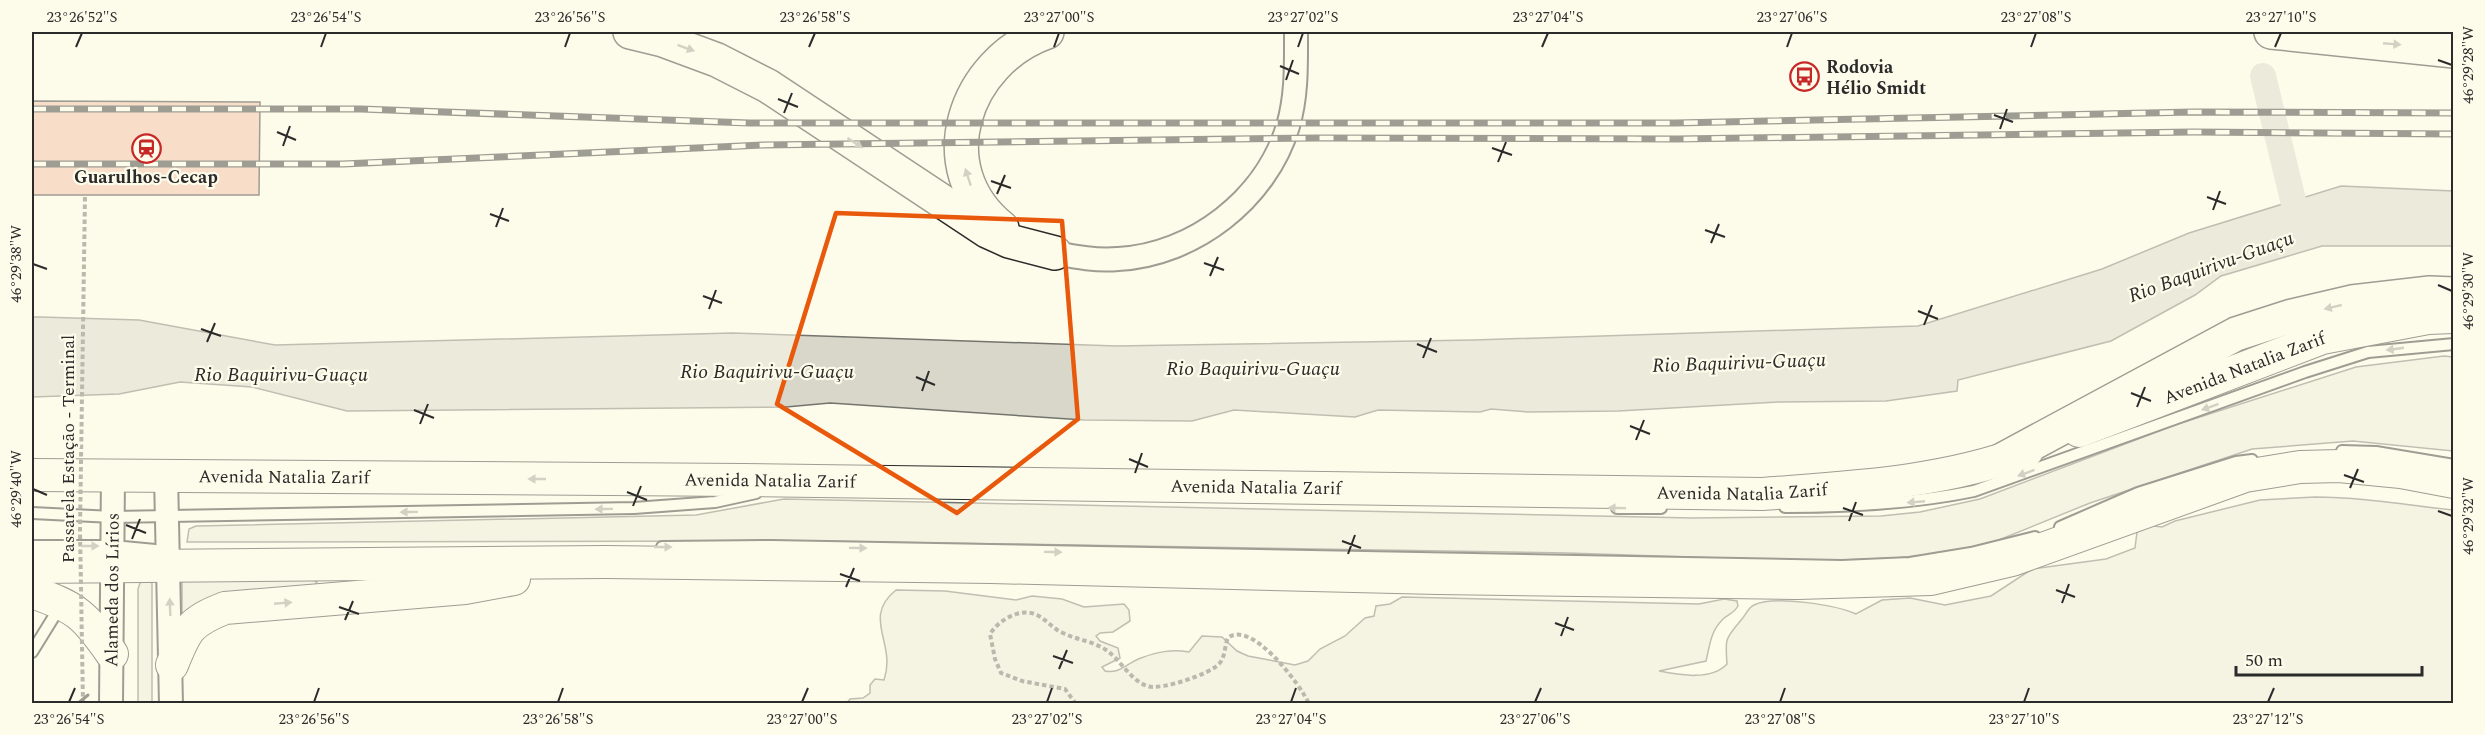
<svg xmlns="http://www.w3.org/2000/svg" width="2485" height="735" font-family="Spectral,serif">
<rect width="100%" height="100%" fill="#fdfbea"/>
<g fill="#ecebdb" stroke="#74746e" stroke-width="1.5">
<path d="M2444,356L2453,357V451L2353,441L2252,449L2090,503L1994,542L1940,554L1894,558L1814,561L1568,553L822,541L187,542L189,529L196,526L696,515L784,499L1693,518L1881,516L1920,512L1980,499L2175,425L2356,367Z"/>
<path d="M2315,497C2362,497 2407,505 2453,510V703L846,704L850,699L863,698L870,693V685L875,679L884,680C897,643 861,618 896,590L945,591L1016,600L1032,596L1062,599L1084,607L1124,604L1129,610L1130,621L1113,632L1100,633L1096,636L1100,641L1118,648L1120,658L1102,667L1105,671C1120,674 1127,663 1141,658C1157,652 1171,649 1189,652L1202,636L1222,637L1237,651L1248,656L1295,665L1308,661L1320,649L1345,636L1365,618L1374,616L1376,606L1390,604L1402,597L1699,604L1724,599L1737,601L1738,606C1734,613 1729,614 1723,619C1710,632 1710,645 1706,661L1659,671C1680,675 1711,681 1727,664C1725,638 1725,639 1742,619C1746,614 1749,607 1754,605C1774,595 1836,605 1856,614L1882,600L1910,598L1945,605L1991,596L2032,569L2106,559L2135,548L2137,532L2144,525L2162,527L2175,521L2260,500Z"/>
<path d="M182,576L313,580L317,582L314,586L182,620Z"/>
<path d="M146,580L152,583V703L138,704V589L140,583Z"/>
</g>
<path fill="#d8d7c9" stroke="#74746e" stroke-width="1.5" d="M2341,186L2453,191V246H2322L2221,276L2195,295L2111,341L1958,380L1957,391L1886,401L1778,402L1618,411L1528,412L1491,409L1480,412L1378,410L1355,417L1234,410L1192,421L1084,420L830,403L786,407L347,411L252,387L180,382L119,394L32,397V317H40L139,320L275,345L732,333L1116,346L1474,340L1918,326L2102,269L2189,233Z"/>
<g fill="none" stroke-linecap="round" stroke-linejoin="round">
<path stroke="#d8d7c9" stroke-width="26" d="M2263,76L2301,233"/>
</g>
<path fill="#f2b8a0" stroke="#2b2b2b" stroke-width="1.5" d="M32,101L260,102L259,195H32Z"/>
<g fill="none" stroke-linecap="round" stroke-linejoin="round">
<defs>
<g id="lane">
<path d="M2342,451L2376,452L2454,465"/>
<path d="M1785,507C1849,507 1911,504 1974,491L2305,372L2368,352L2454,344"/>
<path d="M1617,508H1661"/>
<path d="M32,513L113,517L634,508L715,502L756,493"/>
<path d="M2060,527L2138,493L2236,462L2252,460"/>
<path d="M32,546H113L166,551"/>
<path d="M662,547L772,546L1842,566L1910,563L1971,553L2035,537"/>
<path d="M32,652L61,605"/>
</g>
<g id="street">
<path d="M1055,253C1076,257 1097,261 1118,259C1194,255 1266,199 1288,126C1297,95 1296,64 1296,32"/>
<path d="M166,476L171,704"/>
<path id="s1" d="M111,704L113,476"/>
</g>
<g id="secondary">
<path id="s2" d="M2079,431L2322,338L2428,318L2454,317"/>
<path id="s3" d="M32,475L742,480L1762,494C1851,487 1943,483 2027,451"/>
<path d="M32,567L606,562L991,567L1437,578L1798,583L1931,579L2012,560L2245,476L2300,467L2339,466L2401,472L2454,482"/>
<path d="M32,592C76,607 85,615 112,654"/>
<path d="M172,665C186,630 189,622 225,608L465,588L514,579"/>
</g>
<g id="highway">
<path d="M630,32L663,40L717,60L768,86L987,231L1009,241L1055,253"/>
<path d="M2271,32L2454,51"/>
<path d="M1002,228C927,168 964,61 1047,32"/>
<path d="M2002,460L2236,334L2292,316L2352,302L2430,293L2454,294"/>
</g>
</defs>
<use href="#lane" stroke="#2b2b2b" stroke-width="14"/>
<use href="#street" stroke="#2b2b2b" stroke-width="26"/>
<use href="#secondary" stroke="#2b2b2b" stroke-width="34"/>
<use href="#highway" stroke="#2b2b2b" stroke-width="36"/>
<path stroke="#6a6964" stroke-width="4" stroke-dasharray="4.5 3" stroke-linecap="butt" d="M1076,704L1065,689L1022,681L1001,673L995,659L990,634C999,620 1020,607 1037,615C1047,620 1053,629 1063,633C1077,640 1093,641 1106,650C1121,660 1129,679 1147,686C1160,691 1210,674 1219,664C1226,656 1224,646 1228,638C1251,619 1301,685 1309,704"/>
<use href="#lane" stroke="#fdfbea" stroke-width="10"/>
<use href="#street" stroke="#fdfbea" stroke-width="22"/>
<use href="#secondary" stroke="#fdfbea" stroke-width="32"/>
<use href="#highway" stroke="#fdfbea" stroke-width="33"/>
<defs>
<g id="rail">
<path d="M32,109H361L749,123H1676L2193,112L2454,113"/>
<path d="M32,164H343L763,145L1317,138L1677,139L2193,132L2454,134"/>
</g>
</defs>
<use href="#rail" stroke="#2b2b2b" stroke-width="7"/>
<use href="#rail" stroke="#fdfbea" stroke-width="4.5" stroke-dasharray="14" stroke-linecap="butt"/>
<path stroke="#6a6964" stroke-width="4" stroke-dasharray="4.5 3" stroke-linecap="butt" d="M83,704L80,529L85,195"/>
<path stroke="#2b2b2b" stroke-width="3" d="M77,704L88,695"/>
</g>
<defs><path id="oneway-solid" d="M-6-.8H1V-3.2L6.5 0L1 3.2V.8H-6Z" transform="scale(1.5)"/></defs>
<g fill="#9e9d94">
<use href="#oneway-solid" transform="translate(2392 44) rotate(5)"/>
<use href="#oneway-solid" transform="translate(686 48) rotate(20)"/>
<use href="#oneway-solid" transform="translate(855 143) rotate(33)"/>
<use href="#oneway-solid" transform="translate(968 177) rotate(-108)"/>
<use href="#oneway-solid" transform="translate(2333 307) rotate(167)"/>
<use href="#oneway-solid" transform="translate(2395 349) rotate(172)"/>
<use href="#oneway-solid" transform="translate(2210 407) rotate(160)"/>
<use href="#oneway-solid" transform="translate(2026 473) rotate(160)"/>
<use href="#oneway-solid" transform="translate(537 479) rotate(-180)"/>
<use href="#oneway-solid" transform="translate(1916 502) rotate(175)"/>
<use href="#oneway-solid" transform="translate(1617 508) rotate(-179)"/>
<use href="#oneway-solid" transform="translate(604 509) rotate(179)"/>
<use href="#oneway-solid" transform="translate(409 512) rotate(179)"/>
<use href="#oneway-solid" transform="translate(90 546)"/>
<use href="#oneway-solid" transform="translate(663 547)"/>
<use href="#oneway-solid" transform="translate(858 548) rotate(1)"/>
<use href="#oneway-solid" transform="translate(1053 552) rotate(1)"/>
<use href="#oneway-solid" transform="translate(283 603) rotate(-5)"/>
<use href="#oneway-solid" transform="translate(170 607) rotate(-92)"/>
</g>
<path d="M0 0H2485V735H0ZM836,213L1062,221L1078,419L957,513L777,404Z" fill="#fdfbea" fill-opacity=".55" fill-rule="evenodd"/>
<path fill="none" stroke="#e8590c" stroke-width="4.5" stroke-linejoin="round" d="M836,213L1062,221L1078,419L957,513L777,404Z"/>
<path fill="none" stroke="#2b2b2b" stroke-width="2" d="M76,47L82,33M321,47L326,33M565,47L570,33M809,47L815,33M1054,47L1059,33M1298,47L1303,33M1542,47L1548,33M1787,47L1792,33M2031,47L2036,33M2275,47L2281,33M2438,60L2452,65M1280,66L1299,74M1286,80L1293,60M778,99L798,107M784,113L792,93M1994,115L2013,122M2000,129L2007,109M277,132L296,140M283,146L290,126M1492,148L1512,155M1498,162L1506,142M991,181L1011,188M997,194L1005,175M2207,197L2226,204M2213,210L2220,191M490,214L509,221M496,227L503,208M1705,230L1725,237M1711,243L1719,224M1204,263L1224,270M33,264L47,269M1210,276L1218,257M2438,285L2452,291M703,296L722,303M709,309L716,290M1918,311L1938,319M1924,325L1932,305M201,329L221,336M207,342L215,323M1417,344L1437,352M1423,358L1431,338M916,377L935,385M922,391L929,371M2131,393L2151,401M2137,407L2145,387M414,410L434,418M420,424L428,404M1630,426L1650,434M1636,440L1644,420M1129,459L1148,467M1135,473L1142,453M2344,475L2364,482M2350,488L2358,469M33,489L47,495M627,492L647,500M633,506L641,486M1843,508L1863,515M2438,511L2452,516M1849,521L1856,502M126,525L146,533M132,539L140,519M1342,541L1361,548M1348,554L1355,535M840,574L860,581M846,587L854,568M2056,590L2075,597M2062,603L2069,584M339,607L359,614M345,620L353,601M1555,623L1574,630M1561,636L1568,617M1053,656L1073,663M1059,669L1067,650M69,702L75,688M314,702L319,688M558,702L563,688M802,702L808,688M1047,702L1052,688M1291,702L1296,688M1535,702L1541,688M1780,702L1785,688M2024,702L2029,688M2268,702L2274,688"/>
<defs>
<symbol id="bus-ring" viewBox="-11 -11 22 22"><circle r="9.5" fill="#fdfbea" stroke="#c62828" stroke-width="1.5"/><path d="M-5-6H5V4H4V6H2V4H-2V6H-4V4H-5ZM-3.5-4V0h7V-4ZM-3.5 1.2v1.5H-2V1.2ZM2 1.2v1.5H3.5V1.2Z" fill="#c62828"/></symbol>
<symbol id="station-ring" viewBox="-11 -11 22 22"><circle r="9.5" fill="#fdfbea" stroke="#c62828" stroke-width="1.5"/><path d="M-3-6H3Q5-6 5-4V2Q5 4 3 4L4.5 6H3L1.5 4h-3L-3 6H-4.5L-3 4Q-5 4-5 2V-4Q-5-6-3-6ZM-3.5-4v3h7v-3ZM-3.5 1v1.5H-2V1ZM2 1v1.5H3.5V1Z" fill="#c62828"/></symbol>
</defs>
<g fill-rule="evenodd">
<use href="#bus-ring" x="1788" y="60" width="33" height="33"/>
<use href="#station-ring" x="130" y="132" width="33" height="33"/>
</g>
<g text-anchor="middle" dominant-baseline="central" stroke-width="4.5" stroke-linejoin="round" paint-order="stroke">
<g font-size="18" font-weight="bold" fill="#2b2b2b" stroke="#fdfbea" text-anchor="start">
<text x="1826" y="67">Rodovia<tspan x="1826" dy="21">Hélio Smidt</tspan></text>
<text x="146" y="177" text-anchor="middle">Guarulhos-Cecap</text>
</g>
<g font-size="18" fill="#2b2b2b" stroke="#fdfbea">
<text stroke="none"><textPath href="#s2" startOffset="177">Avenida Natalia Zarif</textPath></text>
<text transform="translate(68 449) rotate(-90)">Passarela Estação - Terminal</text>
<text stroke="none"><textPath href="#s3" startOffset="252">Avenida Natalia Zarif</textPath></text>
<text stroke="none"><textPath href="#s3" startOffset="738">Avenida Natalia Zarif</textPath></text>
<text stroke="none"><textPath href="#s3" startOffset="1224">Avenida Natalia Zarif</textPath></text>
<text stroke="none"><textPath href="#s3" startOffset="1710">Avenida Natalia Zarif</textPath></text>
<text stroke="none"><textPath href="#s1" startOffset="114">Alameda dos Lírios</textPath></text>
</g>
<g font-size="20" font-style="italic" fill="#2b2b2b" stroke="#fdfbea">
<text transform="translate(2211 267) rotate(-20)">Rio Baquirivu-Guaçu</text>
<text transform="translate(1739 363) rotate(-2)">Rio Baquirivu-Guaçu</text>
<text x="1253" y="369">Rio Baquirivu-Guaçu</text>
<text x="767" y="372">Rio Baquirivu-Guaçu</text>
<text x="281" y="375">Rio Baquirivu-Guaçu</text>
</g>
</g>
<rect width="2485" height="735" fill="none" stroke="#fdfbea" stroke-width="66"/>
<path d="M2236 666v9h186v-9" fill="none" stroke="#2b2b2b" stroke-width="3"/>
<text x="2245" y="666" font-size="18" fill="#2b2b2b" stroke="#fdfbea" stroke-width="4.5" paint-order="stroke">50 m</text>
<rect x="33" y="33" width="2419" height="669" fill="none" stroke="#2b2b2b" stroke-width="2"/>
<g font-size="15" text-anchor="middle" fill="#2b2b2b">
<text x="82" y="22">23°26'52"S</text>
<text x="326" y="22">23°26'54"S</text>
<text x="570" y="22">23°26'56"S</text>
<text x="815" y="22">23°26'58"S</text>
<text x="1059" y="22">23°27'00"S</text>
<text x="1303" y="22">23°27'02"S</text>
<text x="1548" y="22">23°27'04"S</text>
<text x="1792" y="22">23°27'06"S</text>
<text x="2036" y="22">23°27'08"S</text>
<text x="2281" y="22">23°27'10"S</text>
<text transform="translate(2468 65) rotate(-90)" y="5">46°29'28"W</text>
<text transform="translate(16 264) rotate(-90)" y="5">46°29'38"W</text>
<text transform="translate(2468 291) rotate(-90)" y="5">46°29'30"W</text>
<text transform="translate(16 489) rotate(-90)" y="5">46°29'40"W</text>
<text transform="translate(2468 516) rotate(-90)" y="5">46°29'32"W</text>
<text x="69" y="724">23°26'54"S</text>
<text x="314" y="724">23°26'56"S</text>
<text x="558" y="724">23°26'58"S</text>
<text x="802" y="724">23°27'00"S</text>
<text x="1047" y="724">23°27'02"S</text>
<text x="1291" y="724">23°27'04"S</text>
<text x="1535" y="724">23°27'06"S</text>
<text x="1780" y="724">23°27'08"S</text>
<text x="2024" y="724">23°27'10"S</text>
<text x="2268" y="724">23°27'12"S</text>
</g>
</svg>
